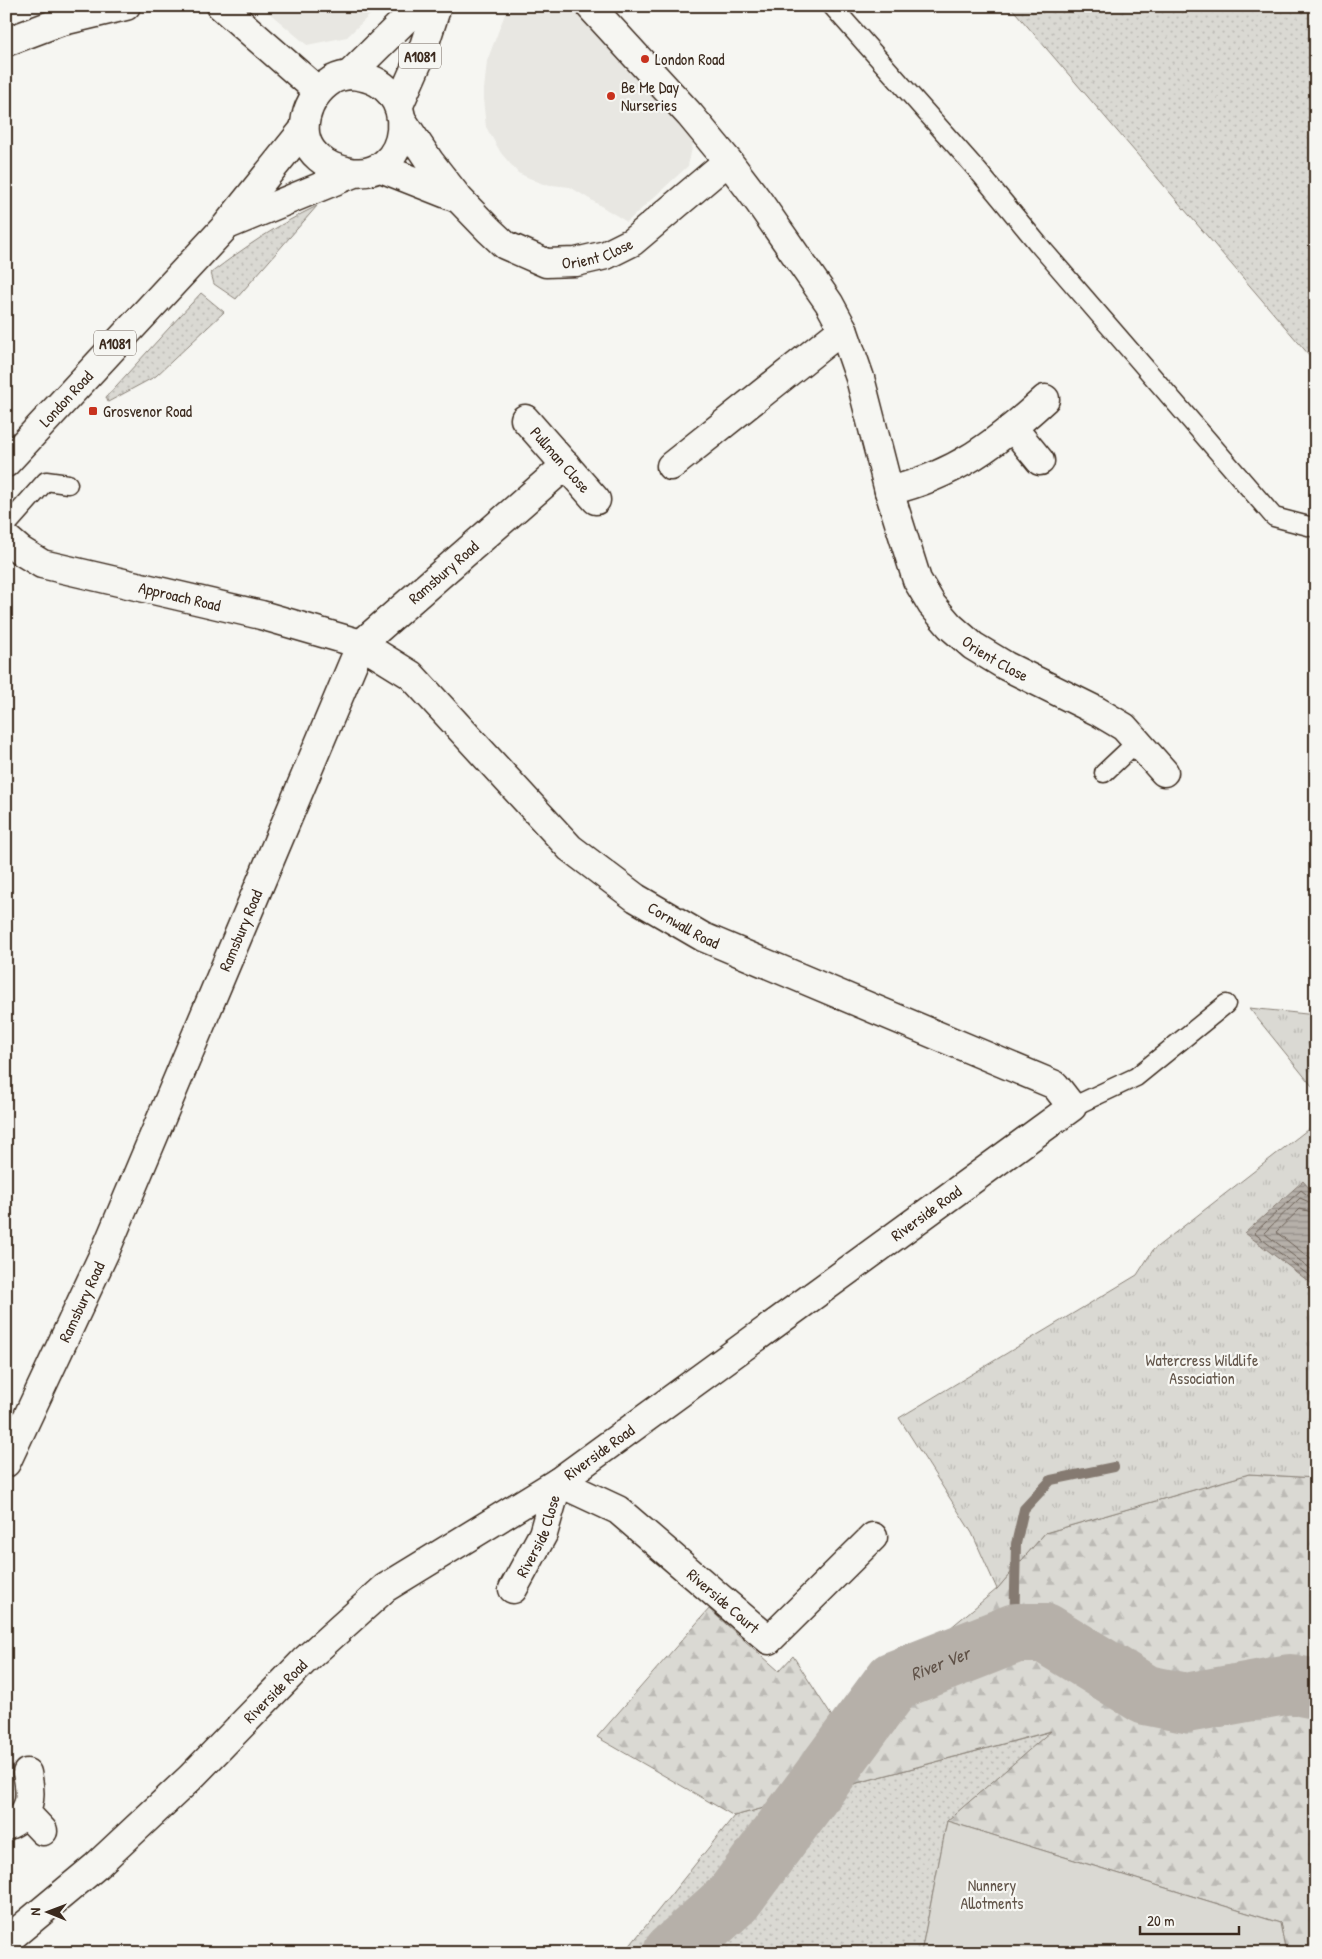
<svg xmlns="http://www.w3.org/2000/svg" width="1322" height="1959" font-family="'Patrick Hand',sans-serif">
<defs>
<pattern id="grass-dots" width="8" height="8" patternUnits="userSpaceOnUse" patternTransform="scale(1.25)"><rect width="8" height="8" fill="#dad9d3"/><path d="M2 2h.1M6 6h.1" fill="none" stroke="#bcbab5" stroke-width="1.8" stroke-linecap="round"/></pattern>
<pattern id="forest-firs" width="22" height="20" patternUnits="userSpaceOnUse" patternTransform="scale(1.25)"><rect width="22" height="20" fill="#dad9d3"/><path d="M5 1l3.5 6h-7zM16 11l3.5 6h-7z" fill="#bcbab5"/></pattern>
<pattern id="park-tufts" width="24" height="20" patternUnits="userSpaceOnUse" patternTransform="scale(1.25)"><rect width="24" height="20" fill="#dad9d3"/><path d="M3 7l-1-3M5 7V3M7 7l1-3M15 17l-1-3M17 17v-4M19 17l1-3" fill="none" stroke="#bcbab5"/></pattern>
<pattern id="water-rules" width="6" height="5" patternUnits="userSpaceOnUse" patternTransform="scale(1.25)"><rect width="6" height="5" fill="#b6b0a9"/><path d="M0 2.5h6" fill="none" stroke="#958f89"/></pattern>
</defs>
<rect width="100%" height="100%" fill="#f6f6f2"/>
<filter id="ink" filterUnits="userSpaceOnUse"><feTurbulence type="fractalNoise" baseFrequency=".02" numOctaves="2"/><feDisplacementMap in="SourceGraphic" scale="10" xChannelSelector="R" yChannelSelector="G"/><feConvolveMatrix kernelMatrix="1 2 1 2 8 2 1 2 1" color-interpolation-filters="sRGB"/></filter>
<g filter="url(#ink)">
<g fill="#e8e7e2">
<path d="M261,6H379L347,37L307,45Z"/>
<path d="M508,6H578L694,139L688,166L627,222L570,187L543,184L518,173L501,153L486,127L483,99L487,61Z"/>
</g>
<g fill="url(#grass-dots)" stroke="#8a8278">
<path d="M1010,6H1316V363Z"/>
<path d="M317,206L236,299L214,284L211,273C245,247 277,225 317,206Z"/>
<path d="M201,293L224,312L156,376L108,402L106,397Z"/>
<path d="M1052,1731L947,1821L921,1953H624L734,1816Z"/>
</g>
<path fill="url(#forest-firs)" stroke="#8a8278" d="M1249,1474L1316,1478V1953H1286L1280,1923L947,1821L1051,1731L734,1816L597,1737L709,1609L779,1671L793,1656L836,1723L997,1589L1045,1533Z"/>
<g fill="url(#park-tufts)" stroke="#8a8278">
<path d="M1249,1008L1316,1015V1091Z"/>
<path d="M1316,1123V1478L1249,1474L1045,1533L997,1589L972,1533L899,1418L1137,1275L1153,1250Z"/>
</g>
<path fill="#dad9d3" stroke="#8a8278" d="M947,1821L1280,1923L1286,1953H921Z"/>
<path fill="url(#water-rules)" stroke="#857a71" d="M1303,1181L1316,1196V1287L1245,1233Z"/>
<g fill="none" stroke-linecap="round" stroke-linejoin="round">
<g stroke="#6c6056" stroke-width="1">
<path d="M1316,1199L1311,1198L1301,1190L1254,1233L1316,1281"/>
<path d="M1316,1205L1300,1198L1264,1233L1316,1273"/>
<path d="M1316,1213L1300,1209L1276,1232L1316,1263"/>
</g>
<path stroke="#857a71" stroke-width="10" d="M1014,1633L1016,1544L1024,1509L1051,1480L1114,1467"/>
<path stroke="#b6b0a9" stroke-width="60" id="s1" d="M673,1953L733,1899L894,1681L1016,1633H1045L1146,1695L1186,1703L1290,1684L1316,1689"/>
<defs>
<g id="service">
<path d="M832,6L978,171L1039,245L1274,517L1316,528"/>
<path d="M6,526L46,481L68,484"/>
<path d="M1104,773L1138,741"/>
<path d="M1072,1107L1136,1077L1226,1004"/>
</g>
<g id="minor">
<path d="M221,6L318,91"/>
<path id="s2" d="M590,6L690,115L728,161L759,202L829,303L843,329L860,378L889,491L917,580L932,605L950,626L973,646L1006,666L1097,711L1124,727L1164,772"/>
<path d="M6,42L59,22L126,6"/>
<path id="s3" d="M402,120L430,162L459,199L489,230L505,245L546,263L576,262L606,255L632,242L728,161"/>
<path d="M381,168L457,198"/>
<path id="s4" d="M525,419L596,500"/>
<path d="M1013,428L1040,461"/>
<path d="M671,466L843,329"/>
<path d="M889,491C955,475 996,444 1045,399"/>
<path id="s5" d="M6,538L21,551L42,564L261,615L361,644L411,675L570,848L636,898L703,937L1055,1085L1072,1107L558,1482L385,1588L304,1661L190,1778L95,1867L6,1941"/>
<path id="s6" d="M6,1463L107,1247L361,644L566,465"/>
<path id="s7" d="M513,1589L543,1534L558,1482L618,1510L769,1640L873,1537"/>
<path d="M25,1812L43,1831"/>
<path d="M6,1826C32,1816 32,1796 27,1773"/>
</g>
<g id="primary">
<path d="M349,75C427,78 411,187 346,171C335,168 328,166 319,158C293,137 306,97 331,81C336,77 343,76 349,75Z"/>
<path d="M349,75L419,6"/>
<path d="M399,105L421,55L437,6"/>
<path d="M230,224L354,173"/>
<path id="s8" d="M6,463L226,226L304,129"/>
</g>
</defs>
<use href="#service" stroke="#3b2a1e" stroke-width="21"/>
<use href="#minor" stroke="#3b2a1e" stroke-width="31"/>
<use href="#primary" stroke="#3b2a1e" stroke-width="31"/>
<use href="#service" stroke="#f6f6f2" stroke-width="18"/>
<use href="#minor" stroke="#f6f6f2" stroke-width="28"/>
<use href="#primary" stroke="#f6f6f2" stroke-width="28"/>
</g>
</g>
<g fill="#c8321e" stroke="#f6f6f2" stroke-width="2">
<circle cx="645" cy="59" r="5"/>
<circle cx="611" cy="96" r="5"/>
<rect x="88" y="406" width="10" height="10" rx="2.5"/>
</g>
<g text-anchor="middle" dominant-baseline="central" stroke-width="4.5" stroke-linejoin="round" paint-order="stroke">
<g fill="#f6f6f2" stroke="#73675e" stroke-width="1">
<rect x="399" y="43.5" width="42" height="25" rx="4"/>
<rect x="94" y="330.5" width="42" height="25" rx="4"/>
</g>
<g font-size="15" font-weight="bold" fill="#3b2a1e">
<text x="420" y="56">A1081</text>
<text x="115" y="343">A1081</text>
</g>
<g font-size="16" fill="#3b2a1e" stroke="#f6f6f2" text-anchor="start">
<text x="655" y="59">London Road</text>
<text x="621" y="87">Be Me Day<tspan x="621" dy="18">Nurseries</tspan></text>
<text x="103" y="411">Grosvenor Road</text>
</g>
<g font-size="16" fill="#3b2a1e" stroke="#f6f6f2">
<text stroke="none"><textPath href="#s3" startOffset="260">Orient Close</textPath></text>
<text stroke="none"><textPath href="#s8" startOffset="88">London Road</textPath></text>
<text stroke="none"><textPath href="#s4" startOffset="54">Pullman Close</textPath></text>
<text stroke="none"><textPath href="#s6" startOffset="1002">Ramsbury Road</textPath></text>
<text stroke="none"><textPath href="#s5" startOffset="186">Approach Road</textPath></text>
<text stroke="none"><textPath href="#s2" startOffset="786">Orient Close</textPath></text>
<text stroke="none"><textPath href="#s5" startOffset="805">Cornwall Road</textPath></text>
<text stroke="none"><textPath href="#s6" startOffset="582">Ramsbury Road</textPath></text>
<text transform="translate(926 1213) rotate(-36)">Riverside Road</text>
<text stroke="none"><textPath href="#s6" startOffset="178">Ramsbury Road</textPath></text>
<text transform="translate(599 1452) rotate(-36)">Riverside Road</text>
<text stroke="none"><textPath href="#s7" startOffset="59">Riverside Close</textPath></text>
<text stroke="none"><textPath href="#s7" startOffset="322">Riverside Court</textPath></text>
<text transform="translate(275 1691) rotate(-45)">Riverside Road</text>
</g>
<g font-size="16" fill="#63564b" stroke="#f6f6f2">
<text x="1202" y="1360">Watercress Wildlife<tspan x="1202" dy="18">Association</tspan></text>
<text x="992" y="1885">Nunnery<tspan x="992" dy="18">Allotments</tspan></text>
</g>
<g font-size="18" font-style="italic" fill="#605248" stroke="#f6f6f2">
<text stroke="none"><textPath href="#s1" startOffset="401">River Ver</textPath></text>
</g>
</g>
<rect width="1322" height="1959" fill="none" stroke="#f6f6f2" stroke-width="25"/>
<rect x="12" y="12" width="1297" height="1934" fill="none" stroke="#3b2a1e" stroke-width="2" filter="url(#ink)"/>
<g transform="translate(48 1912) rotate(271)" stroke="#f6f6f2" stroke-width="4" paint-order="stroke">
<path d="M0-4L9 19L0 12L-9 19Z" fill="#3b2a1e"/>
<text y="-8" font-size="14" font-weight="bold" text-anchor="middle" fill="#3b2a1e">N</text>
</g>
<path d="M1140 1926v8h99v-8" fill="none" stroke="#3b2a1e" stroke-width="2.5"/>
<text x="1147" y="1926" font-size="15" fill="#3b2a1e" stroke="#f6f6f2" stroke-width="4" paint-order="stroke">20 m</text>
</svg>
